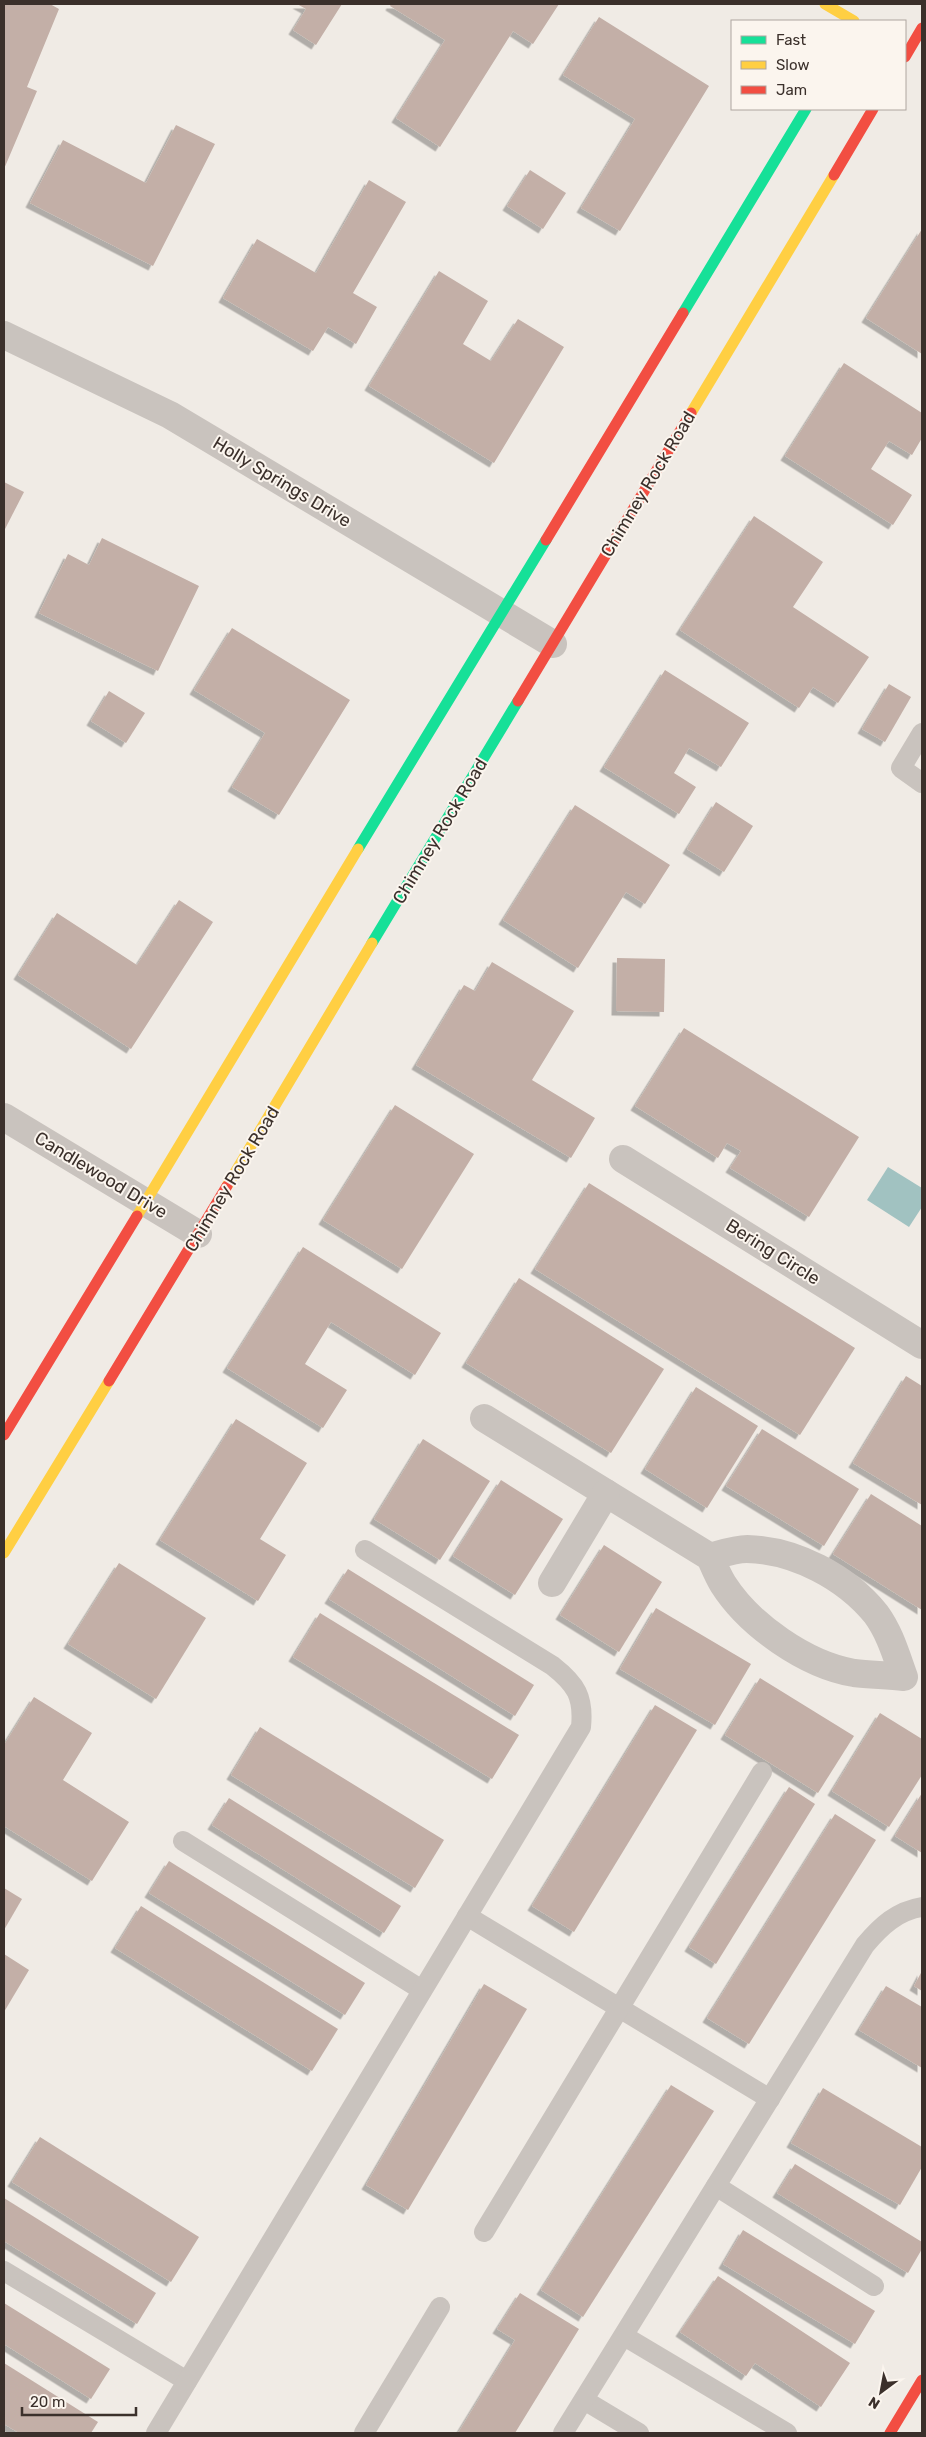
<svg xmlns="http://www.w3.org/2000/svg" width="926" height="2437" font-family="Rubik,sans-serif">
<defs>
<filter id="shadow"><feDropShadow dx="-4.5" dy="4.5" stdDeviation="0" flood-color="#0004"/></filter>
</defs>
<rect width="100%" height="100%" fill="#f0ebe5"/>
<path fill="#a1c2c1" d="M888,1167L922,1188V1207L909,1227L867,1200Z"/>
<g fill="#c3afa7" filter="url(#shadow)">
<path d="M4,4H50L59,9L27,87L37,91L4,169Z"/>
<path d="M297,4H342L316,45L293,30L306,9Z"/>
<path d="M391,4H559L533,44L513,31L440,147L396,118L445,40L390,6Z"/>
<path d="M599,17L709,86L620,231L581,208L635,119L563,75Z"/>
<path d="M176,125L215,144L153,266L30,203L63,140L146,183Z"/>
<path d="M530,170L566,193L543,229L507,206Z"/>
<path d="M369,180L406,202L353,293L377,307L356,344L328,327L313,351L223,298L257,239L316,273Z"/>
<path d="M922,229V354L866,318Z"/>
<path d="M439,271L488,301L463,344L491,361L518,319L564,347L494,463L369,386Z"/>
<path d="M844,363L922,413V438L912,455L889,441L871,469L912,495L893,525L785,456Z"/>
<path d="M4,482L24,492L4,531Z"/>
<path d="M754,516L823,562L793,607L869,657L838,703L813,687L799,708L680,630Z"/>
<path d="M102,538L199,586L158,671L39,613L68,554L89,565Z"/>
<path d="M232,628L350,700L279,815L232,787L265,733L194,690Z"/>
<path d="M665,670L749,723L721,767L689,748L674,773L696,787L679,814L604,767Z"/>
<path d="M889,684L911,697L885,742L862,729Z"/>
<path d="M109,691L145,713L126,743L91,721Z"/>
<path d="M716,802L753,826L724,872L687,849Z"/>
<path d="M575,805L670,865L645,904L626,892L578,968L503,920Z"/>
<path d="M179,900L213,922L131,1049L18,975L57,913L137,965Z"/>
<path d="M617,958L665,959L664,1012L616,1011Z"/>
<path d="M492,962L574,1011L532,1080L595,1118L571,1158L416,1065L464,985L475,991Z"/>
<path d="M684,1028L859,1137L809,1217L730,1168L741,1151L727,1143L718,1158L635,1106Z"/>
<path d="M395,1105L474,1154L402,1269L323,1220Z"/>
<path d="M589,1183L855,1348L800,1435L535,1269Z"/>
<path d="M303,1247L441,1333L415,1375L331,1322L305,1364L347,1390L323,1428L227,1368Z"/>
<path d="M519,1278L664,1369L611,1453L466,1363Z"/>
<path d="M906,1376L922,1386V1505L853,1463Z"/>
<path d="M696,1387L758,1426L707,1508L645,1469Z"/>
<path d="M236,1419L307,1463L260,1539L286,1555L258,1601L160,1540Z"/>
<path d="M762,1429L859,1489L824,1546L726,1486Z"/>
<path d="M423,1439L490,1481L440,1560L374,1519Z"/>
<path d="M501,1480L563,1519L515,1595L453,1556Z"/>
<path d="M871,1494L922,1526V1610L833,1554Z"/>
<path d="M604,1545L662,1582L619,1652L560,1615Z"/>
<path d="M119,1563L206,1618L156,1699L68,1644Z"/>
<path d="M348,1569L534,1685L515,1716L329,1599Z"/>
<path d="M656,1608L751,1664L715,1725L620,1669Z"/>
<path d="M320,1613L519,1735L492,1779L293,1657Z"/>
<path d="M760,1678L854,1736L818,1793L725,1735Z"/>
<path d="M34,1697L92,1733L63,1780L129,1822L92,1881L4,1826V1745Z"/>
<path d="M655,1705L697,1730L574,1932L532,1906Z"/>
<path d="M880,1713L922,1739V1775L889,1827L832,1791Z"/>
<path d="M260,1727L444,1840L415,1888L231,1775Z"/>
<path d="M789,1787L815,1804L716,1964L689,1947Z"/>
<path d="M922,1793V1853L895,1836Z"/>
<path d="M229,1798L401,1906L384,1933L212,1825Z"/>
<path d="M835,1814L876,1840L749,2044L707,2018Z"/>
<path d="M169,1861L365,1983L345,2015L149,1893Z"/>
<path d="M4,1888L22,1899L4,1930Z"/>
<path d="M141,1906L338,2029L312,2071L115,1948Z"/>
<path d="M4,1954L29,1970L4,2012Z"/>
<path d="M922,1971V1991L914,1986Z"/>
<path d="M484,1984L527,2009L408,2210L366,2185Z"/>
<path d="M886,1986L922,2007V2068L859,2030Z"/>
<path d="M671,2085L714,2111L583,2317L541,2290Z"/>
<path d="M823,2088L922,2147V2167L900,2205L791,2143Z"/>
<path d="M40,2137L199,2237L171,2282L12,2182Z"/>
<path d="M795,2164L922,2242V2249L908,2273L777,2193Z"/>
<path d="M4,2198L156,2293L137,2324L4,2241Z"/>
<path d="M743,2230L875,2311L855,2344L723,2264Z"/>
<path d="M718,2276L850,2363L821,2407L755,2363L746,2376L680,2332Z"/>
<path d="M520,2293L579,2329L515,2433H458L515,2340L497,2329Z"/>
<path d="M4,2303L110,2369L91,2399L4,2344Z"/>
<path d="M4,2363L98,2422L91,2433H19L4,2424Z"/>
</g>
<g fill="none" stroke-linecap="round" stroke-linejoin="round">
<g stroke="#c9c3be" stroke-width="20">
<path d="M922,733L901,768L922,783"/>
<path d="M183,1841L422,1990"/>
<path d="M467,1916L770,2099"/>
<path d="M716,2186L874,2286"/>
<path d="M484,2232L762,1772"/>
<path d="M4,2271L187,2381"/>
<path d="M624,2336L787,2433"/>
<path d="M584,2400L639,2433"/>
<path d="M156,2433L581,1727C584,1697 576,1684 553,1666L365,1550"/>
<path d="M364,2433L440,2307"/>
<path d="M563,2433L865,1945C881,1926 897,1911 922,1907"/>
</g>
<g stroke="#c9c3be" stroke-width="28">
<path d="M4,335L170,415L553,644"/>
<path d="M4,1117L198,1234"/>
<path d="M623,1159L922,1345"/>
<path d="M484,1418L710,1557C714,1566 718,1576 723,1584C749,1625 806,1665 854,1673C870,1675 888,1675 904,1677C896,1655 890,1633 876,1614C846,1577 795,1550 747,1549C735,1549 721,1554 710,1557"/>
<path d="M552,1583L606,1493"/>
</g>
<g stroke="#16e098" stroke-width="11">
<path d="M683,313L806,109"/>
<path d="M358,849L546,540"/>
<path d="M372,943L518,701"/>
</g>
<g stroke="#ffcf43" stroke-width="11">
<path d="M825,4L854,21"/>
<path d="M691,413L834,175"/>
<path d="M227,1186L372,943"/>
<path d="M137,1216L358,849"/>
<path d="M4,1553L109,1381"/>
</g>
<g stroke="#f24e42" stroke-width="11">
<path d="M905,57L922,28"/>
<path d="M834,175L873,109"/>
<path d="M546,540L683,313"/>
<path d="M518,701L691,413"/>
<path d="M109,1381L227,1186"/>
<path d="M4,1435L137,1216"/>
<path d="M890,2433L922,2380"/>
</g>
</g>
<g text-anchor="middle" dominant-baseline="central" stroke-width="4" stroke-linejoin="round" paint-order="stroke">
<g font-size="18" fill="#3b302b" stroke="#fbf5ee">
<text transform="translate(282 482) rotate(31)">Holly Springs Drive</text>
<text transform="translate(648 484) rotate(-59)">Chimney Rock Road</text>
<text transform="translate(440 831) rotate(-59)">Chimney Rock Road</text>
<text transform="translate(101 1175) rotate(31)">Candlewood Drive</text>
<text transform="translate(232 1179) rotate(-59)">Chimney Rock Road</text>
<text transform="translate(773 1252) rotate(32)">Bering Circle</text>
</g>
</g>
<rect width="926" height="2437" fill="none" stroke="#3b302b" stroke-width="10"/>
<rect x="731" y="20" width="175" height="90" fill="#fbf5ee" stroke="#aea6a0"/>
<rect x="741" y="36" width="25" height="8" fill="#16e098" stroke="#aea6a0"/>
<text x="776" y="45" font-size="15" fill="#3b302b">Fast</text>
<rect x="741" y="61" width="25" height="8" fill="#ffcf43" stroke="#aea6a0"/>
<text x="776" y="70" font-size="15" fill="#3b302b">Slow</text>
<rect x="741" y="86" width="25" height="8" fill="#f24e42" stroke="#aea6a0"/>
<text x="776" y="95" font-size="15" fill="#3b302b">Jam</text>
<g transform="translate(881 2392) rotate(212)" stroke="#fbf5ee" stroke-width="4" paint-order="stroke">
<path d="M0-4L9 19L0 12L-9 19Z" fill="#3b302b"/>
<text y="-8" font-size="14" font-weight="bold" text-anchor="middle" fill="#3b302b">N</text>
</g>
<path d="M22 2407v8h114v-8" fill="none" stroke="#3b302b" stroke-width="2.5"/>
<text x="30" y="2407" font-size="15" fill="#3b302b" stroke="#fbf5ee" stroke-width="4" paint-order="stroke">20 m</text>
</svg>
